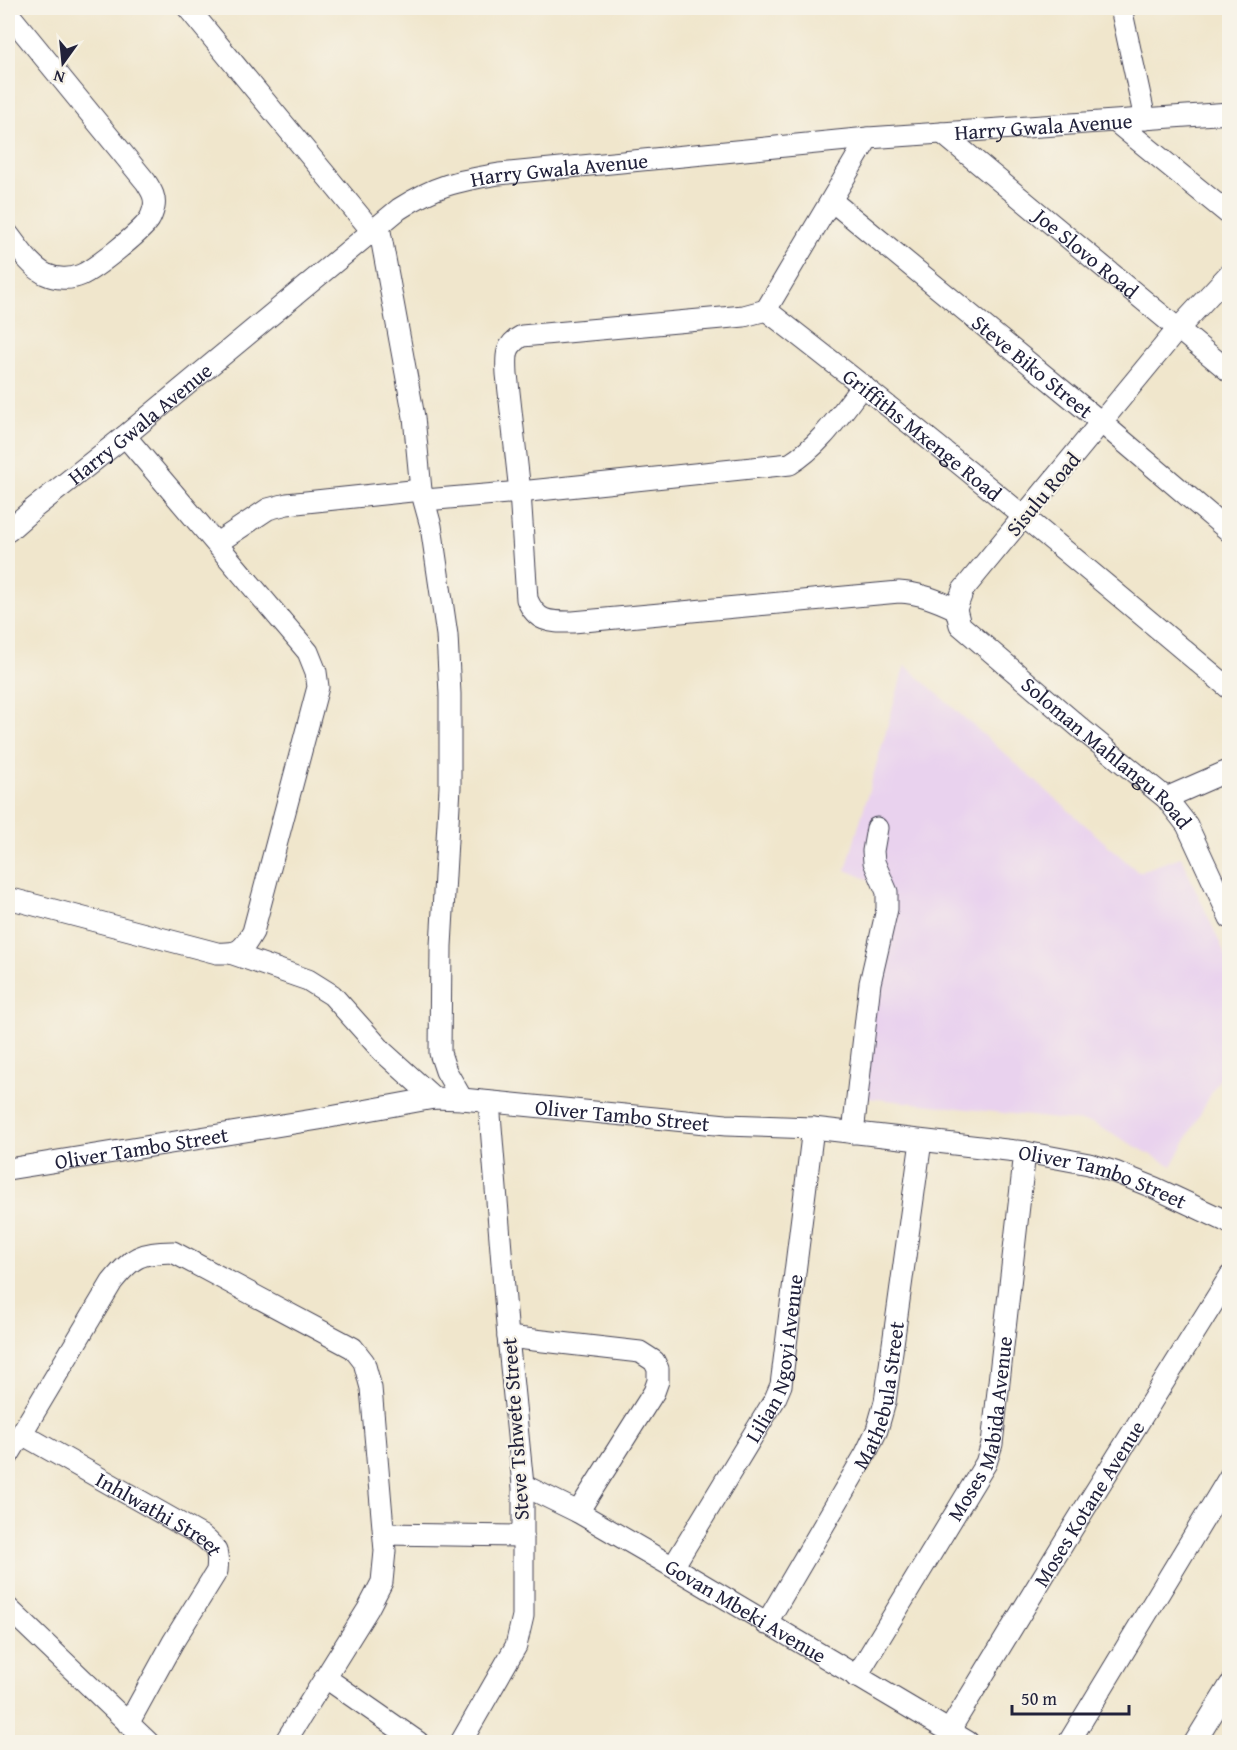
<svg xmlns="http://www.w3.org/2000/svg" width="1237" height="1750" font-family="'Gentium Book Plus',serif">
<rect width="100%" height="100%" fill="#f7f3e8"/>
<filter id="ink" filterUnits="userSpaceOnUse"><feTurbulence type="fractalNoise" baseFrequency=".0167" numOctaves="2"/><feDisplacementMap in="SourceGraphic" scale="12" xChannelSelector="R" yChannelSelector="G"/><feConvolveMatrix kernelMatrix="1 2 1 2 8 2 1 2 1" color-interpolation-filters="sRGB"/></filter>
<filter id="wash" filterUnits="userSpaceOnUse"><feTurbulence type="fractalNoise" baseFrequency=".008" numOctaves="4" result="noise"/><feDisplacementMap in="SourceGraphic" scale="24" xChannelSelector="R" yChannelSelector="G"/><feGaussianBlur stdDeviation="1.35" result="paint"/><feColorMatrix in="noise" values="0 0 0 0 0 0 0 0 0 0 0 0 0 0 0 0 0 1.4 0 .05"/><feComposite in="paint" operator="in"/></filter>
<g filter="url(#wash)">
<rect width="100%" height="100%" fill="#f0e6cc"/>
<path fill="#e9d2ee" d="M905,665L1138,872L1181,857L1229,963L1230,1059L1172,1166L1092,1123L851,1096L880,896L867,879L846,870Z"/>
</g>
<g filter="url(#ink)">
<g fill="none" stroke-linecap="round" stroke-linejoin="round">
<defs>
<g id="minor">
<path d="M188,8L372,231"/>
<path d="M1121,8L1145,119"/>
<path d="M8,13L146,182C151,190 156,197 154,207C153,211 151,217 149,220C140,233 95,269 81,275C70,280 56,279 45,274C29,265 19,248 8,234"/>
<path d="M1116,122L1230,215"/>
<path id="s1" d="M942,133L1230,372"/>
<path id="s2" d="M832,201L1102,423L1230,532"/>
<path d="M379,226L414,417L421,490L431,526L447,635L450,694V787L441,946L440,1053L446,1071L462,1099"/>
<path id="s3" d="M1230,273L1177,330L963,590L956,609L960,625L1085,732L1166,798L1187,825L1230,918"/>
<path d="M766,310L744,316L522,336C505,345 506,356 507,374L520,492L527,599C537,623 550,622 573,622L899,592C920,593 937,600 956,609"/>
<path id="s4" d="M766,310C924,432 1077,560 1230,689"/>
<path d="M766,310L868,138"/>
<path d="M425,500L520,492L790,464C821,445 841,413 863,385"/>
<path id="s5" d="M8,531L33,509L125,436L399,209C436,185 457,181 499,174L868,138L1230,113"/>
<path d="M217,543L268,509L287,504L421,490"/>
<path d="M1166,798L1230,770"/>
<path d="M8,898L217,953C239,954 242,951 253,932L318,687L316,672L308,652L125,436"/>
<path d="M233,954L308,980L332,995L383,1052L434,1098"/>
<path d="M853,1133L870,983L887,909V892L874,862L873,851L877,828"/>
<path id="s6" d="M8,1169L319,1119L434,1098L462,1099L726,1125L813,1128L1025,1152L1089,1164L1115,1172L1155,1188L1230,1223"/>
<path d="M508,1337L640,1352L654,1361L658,1369V1381L654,1392L578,1512"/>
<path id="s7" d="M22,1434L202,1536C217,1548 219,1552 217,1571L173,1642L128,1724"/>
<path d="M8,1456L112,1282C133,1256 140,1253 173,1252L353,1348L364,1362L371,1388L385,1551L382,1582L368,1609L285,1742"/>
<path id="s8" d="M523,1485L578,1512L673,1567L968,1742"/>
<path d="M384,1534L523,1536"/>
<path id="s9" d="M673,1567L775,1399L781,1385L813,1128"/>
<path d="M8,1608L148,1742"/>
<path id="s10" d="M766,1624L866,1453L877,1430L885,1402L921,1141"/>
<path id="s11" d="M856,1677L986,1463L992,1444L1025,1152"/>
<path d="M326,1678L418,1742"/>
<path id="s12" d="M949,1731L1077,1521L1230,1276"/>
<path d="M461,1742L516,1646L523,1616V1485L508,1337L489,1102"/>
<path d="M1069,1742L1230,1476"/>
<path d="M1195,1742L1230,1685"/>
</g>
</defs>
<use href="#minor" stroke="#413f51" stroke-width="23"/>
<use href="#minor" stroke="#fff" stroke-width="21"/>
</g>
</g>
<g text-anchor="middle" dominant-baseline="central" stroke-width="4.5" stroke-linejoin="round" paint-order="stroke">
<g font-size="21" fill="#22223b" stroke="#f7f3e8">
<text stroke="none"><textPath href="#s5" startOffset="1160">Harry Gwala Avenue</textPath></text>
<text stroke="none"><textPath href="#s5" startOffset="674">Harry Gwala Avenue</textPath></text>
<text stroke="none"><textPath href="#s1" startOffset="188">Joe Slovo Road</textPath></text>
<text stroke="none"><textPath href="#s2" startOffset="260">Steve Biko Street</textPath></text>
<text stroke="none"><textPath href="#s5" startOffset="170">Harry Gwala Avenue</textPath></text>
<text stroke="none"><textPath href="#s4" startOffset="200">Griffiths Mxenge Road</textPath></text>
<text transform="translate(1043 494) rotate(-50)">Sisulu Road</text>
<text stroke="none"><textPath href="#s3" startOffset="646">Soloman Mahlangu Road</textPath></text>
<text stroke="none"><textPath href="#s6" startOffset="621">Oliver Tambo Street</textPath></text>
<text stroke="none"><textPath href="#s6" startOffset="135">Oliver Tambo Street</textPath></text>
<text stroke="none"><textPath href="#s6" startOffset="1107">Oliver Tambo Street</textPath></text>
<text stroke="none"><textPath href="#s9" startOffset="236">Lilian Ngoyi Avenue</textPath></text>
<text stroke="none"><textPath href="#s10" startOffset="258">Mathebula Street</textPath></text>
<text stroke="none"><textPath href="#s11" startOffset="282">Moses Mabida Avenue</textPath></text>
<text transform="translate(515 1429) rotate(-94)">Steve Tshwete Street</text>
<text stroke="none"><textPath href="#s12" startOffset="267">Moses Kotane Avenue</textPath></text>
<text stroke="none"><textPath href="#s7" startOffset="159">Inhlwathi Street</textPath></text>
<text stroke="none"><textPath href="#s8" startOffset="256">Govan Mbeki Avenue</textPath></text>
</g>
</g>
<rect width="1237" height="1750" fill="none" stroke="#f7f3e8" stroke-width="30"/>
<g transform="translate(63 63) rotate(195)" stroke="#f7f3e8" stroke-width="4.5" paint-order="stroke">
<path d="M0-4.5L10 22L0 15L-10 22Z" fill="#22223b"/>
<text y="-9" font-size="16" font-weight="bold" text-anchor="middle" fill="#22223b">N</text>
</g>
<path d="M1012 1705v9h117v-9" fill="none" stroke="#22223b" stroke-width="3"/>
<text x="1021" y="1705" font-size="18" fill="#22223b" stroke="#f7f3e8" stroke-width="4.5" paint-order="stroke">50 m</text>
</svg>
